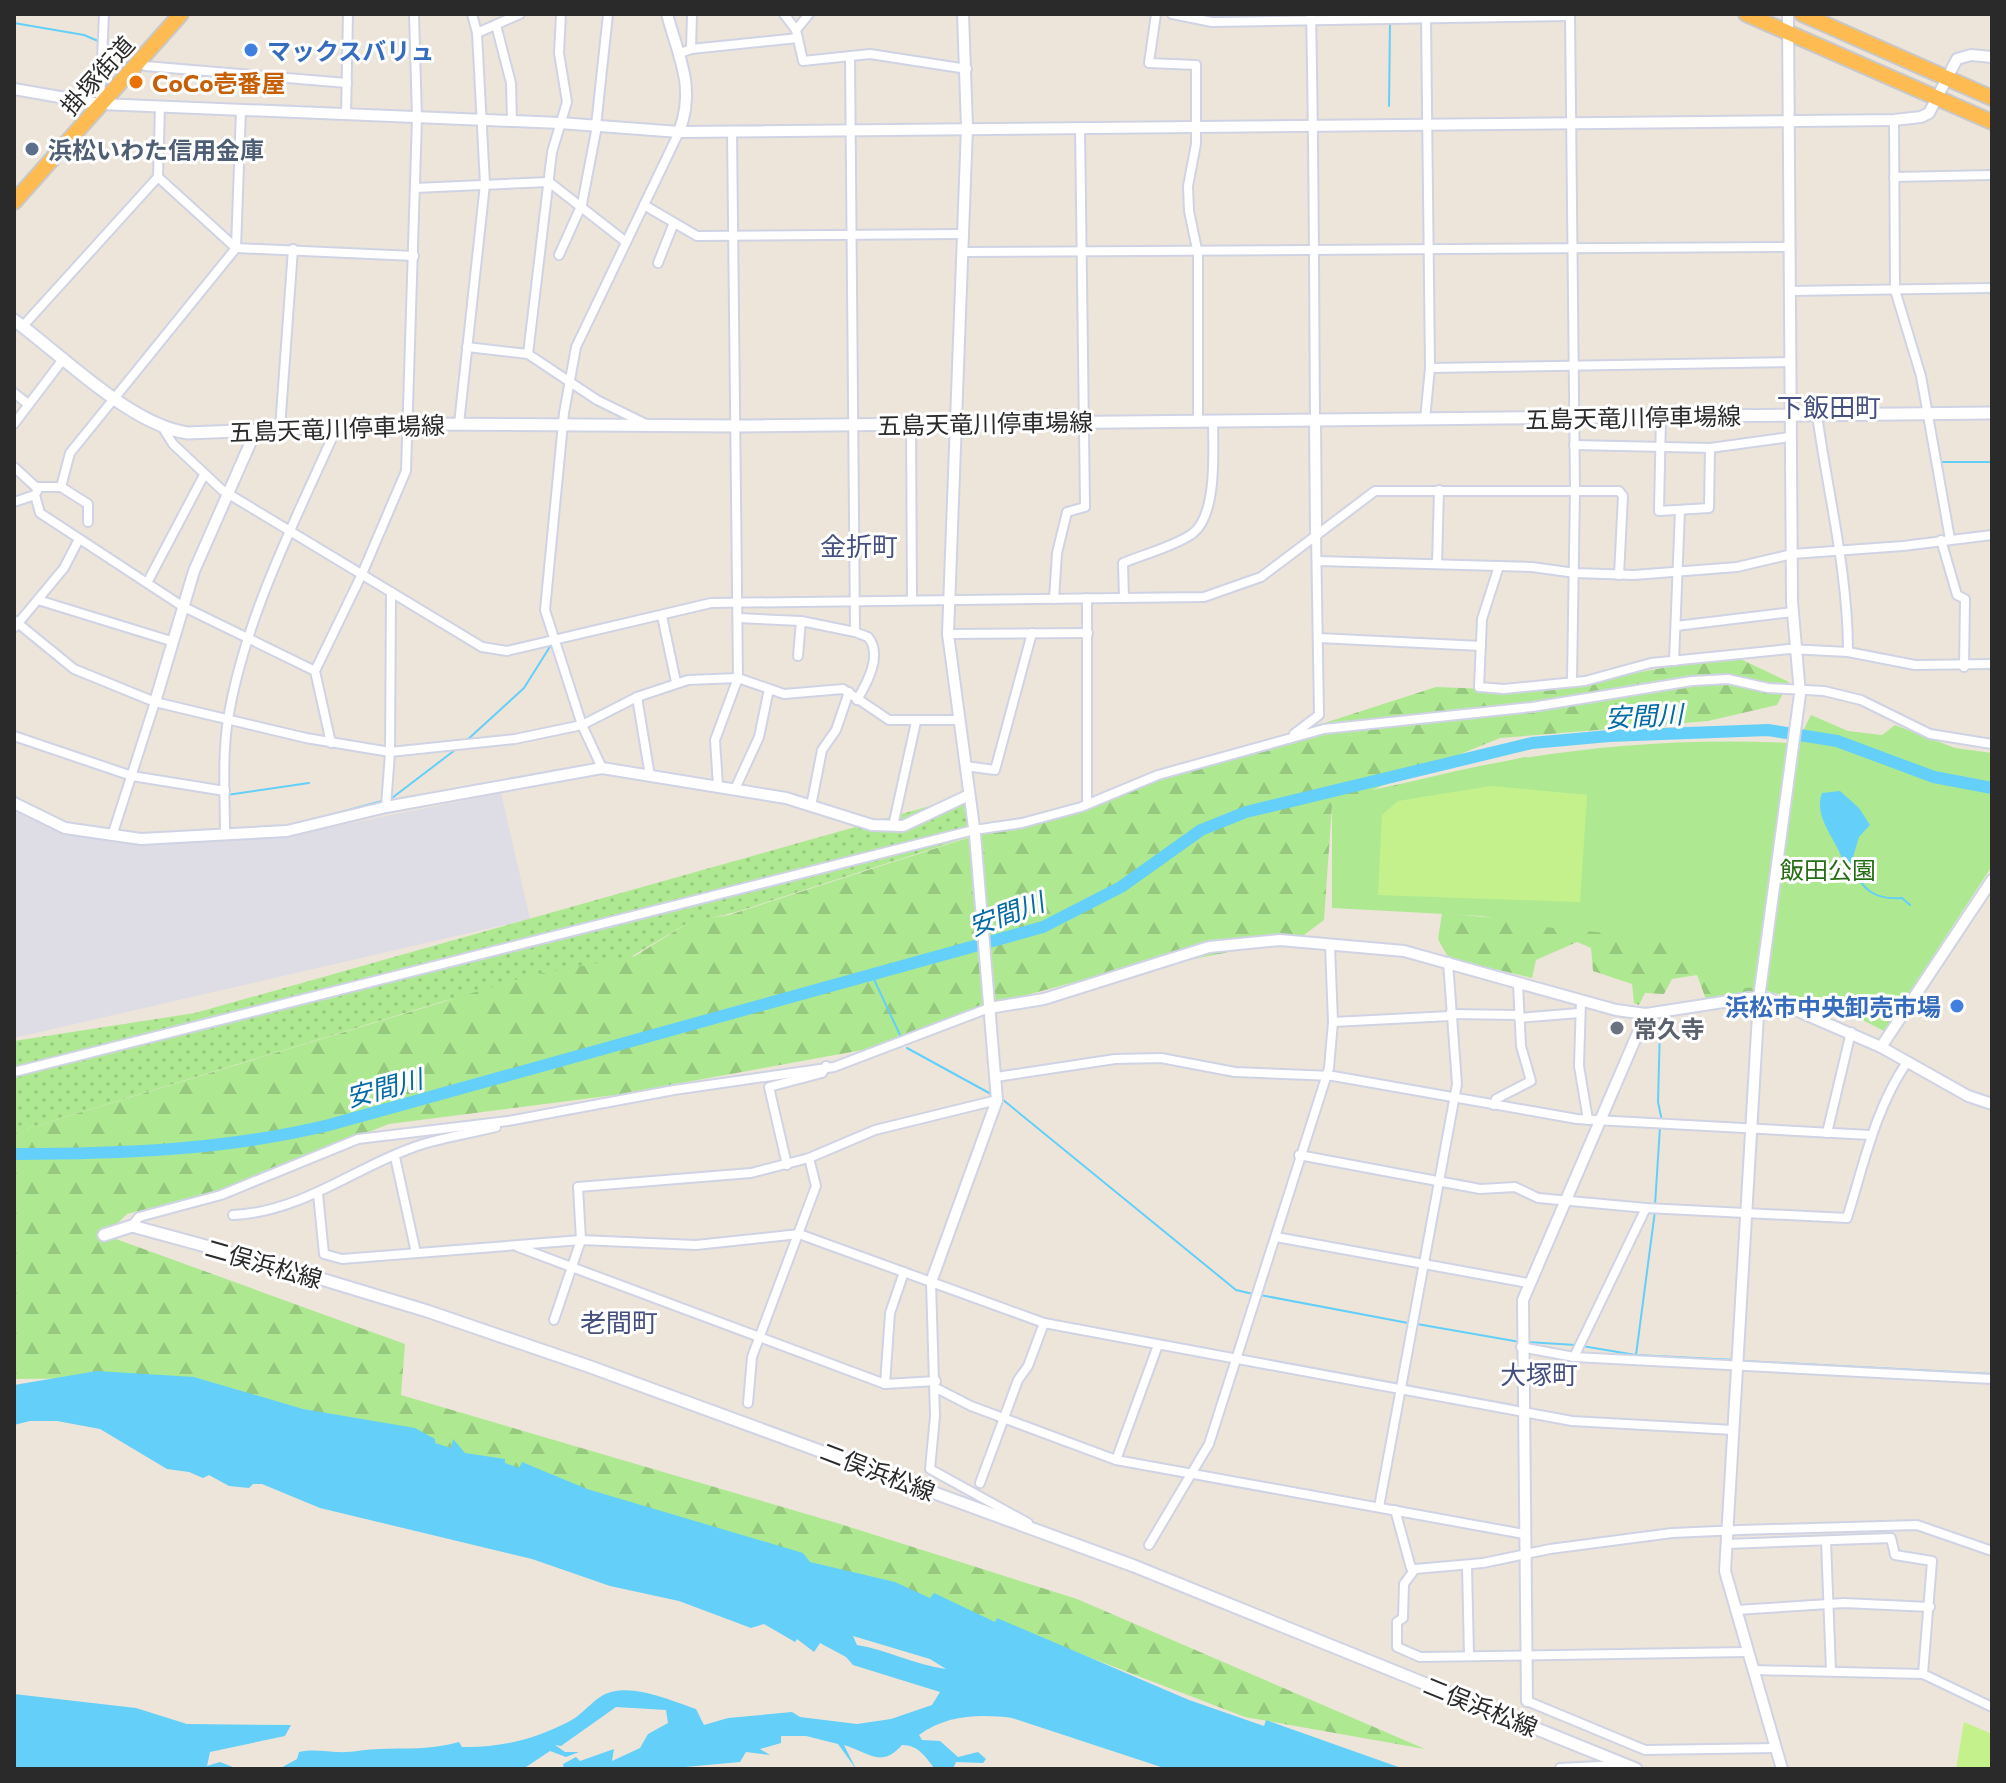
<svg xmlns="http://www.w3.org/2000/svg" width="2006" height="1783" font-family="Commissioner,'Noto Sans JP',sans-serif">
<defs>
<pattern id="grass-dots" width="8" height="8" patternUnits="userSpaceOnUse" patternTransform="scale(2)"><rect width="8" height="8" fill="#aee992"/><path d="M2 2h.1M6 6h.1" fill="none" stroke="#96c87e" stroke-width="1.8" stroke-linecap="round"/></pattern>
<pattern id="forest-firs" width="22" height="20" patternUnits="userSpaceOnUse" patternTransform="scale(2)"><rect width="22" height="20" fill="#aee992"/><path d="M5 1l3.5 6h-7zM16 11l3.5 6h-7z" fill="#96c87e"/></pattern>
</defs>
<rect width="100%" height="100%" fill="#ede5da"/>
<path fill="#dedce5" d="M501,793L530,919L14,1038V804L65,828L207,842L287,836Z"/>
<path fill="url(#grass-dots)" d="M969,795L975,835L736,912L686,924L629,958L444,1001L26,1129H14V1041L195,1013Z"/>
<g fill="url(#forest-firs)">
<path d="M1732,655L1789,682L1777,705L1708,721L1500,738L1372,790L1525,757L1992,862L1336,804L1332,806L1324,920L1300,938L1067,984L976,1009L879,1047L615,1095L389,1124L218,1191L127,1214L105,1235L405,1344L401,1395L837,1523L1077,1599L1425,1749L1245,1717L1091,1658L194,1377L14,1379V1129H26L528,976L635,956L691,921L729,915L1436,687L1539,691Z"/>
<path d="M1442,913L1711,938L1747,949L1756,994L1707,1002L1697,975L1672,979L1664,994L1645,993L1639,1005L1634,1003L1632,984L1593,971L1591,948L1577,942L1536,960L1532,978L1449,958L1438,939Z"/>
</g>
<path fill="#aee992" d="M1811,715L1848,731L1882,735L1895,725L1955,748L1992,753V866L1884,1031L1851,1014L1753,987L1711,994L1702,959L1672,939L1544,927L1482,916L1332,908V805C1478,757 1636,735 1789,743L1804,729Z"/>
<g fill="#c5f18c">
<path d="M1491,786L1587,795L1580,902L1378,895L1382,815L1398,801Z"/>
<path d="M1964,1722L1992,1734V1769H1956Z"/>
</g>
<g fill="#64cff9" fill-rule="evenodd">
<path d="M1840,791L1859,808L1870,825L1859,837L1851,864L1843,861C1836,839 1813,817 1822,793Z"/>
<path d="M97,1371L194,1377L303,1409L415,1428L435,1439V1443L451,1448L453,1439L465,1453L505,1459V1463L519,1468L522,1462L587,1489L803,1553L810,1562L895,1582L930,1598L934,1593L995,1622L997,1618L1189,1700L1264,1726L1266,1720L1404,1769H1167L1012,1718C979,1714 946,1715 919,1735L922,1740L940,1741L958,1757L978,1752L986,1759L983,1763L956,1762L953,1769L934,1768C925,1756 918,1745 902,1745C881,1769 868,1752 844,1745L856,1769L838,1744L806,1736H781V1743L760,1749L770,1755L746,1752L740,1762L663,1769H564L563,1764L576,1757L580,1761L614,1749L612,1761L640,1748L648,1734L668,1723L666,1710L616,1707L561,1746L555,1745L565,1752H579L566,1757L550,1751L523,1769H279L297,1759L299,1752C313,1749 322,1751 336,1752C351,1753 366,1749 379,1749C404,1748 432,1750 459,1742L462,1747C500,1748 536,1739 570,1721C584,1714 595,1696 611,1692C637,1685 672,1701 696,1709L704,1725L728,1718L792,1712L800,1717L857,1724L891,1719L932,1705L940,1692L853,1665L846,1657L820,1643L814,1652L797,1639L795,1642L764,1624L751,1628L679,1601L610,1586L532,1559L320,1508L262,1484H253L249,1488L229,1486L209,1475L203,1478L189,1472L167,1469L100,1429L57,1421H30L14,1425V1385ZM853,1636L930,1659L946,1669C915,1665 888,1650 857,1645Z"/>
<path d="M14,1694L136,1708L187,1724L291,1725L285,1736L210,1752L207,1766L220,1762L238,1769H14Z"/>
</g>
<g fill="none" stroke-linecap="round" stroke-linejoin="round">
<g stroke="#64cff9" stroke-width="2">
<path d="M14,23L84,35L98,41"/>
<path d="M107,45L135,55"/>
<path d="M1389,106L1390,23"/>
<path d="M1941,462H1992"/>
<path d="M14,740L44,750"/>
<path d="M466,741L524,688L551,645"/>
<path d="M227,795L309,783"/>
<path d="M14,796L27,804"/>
<path d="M392,798L455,750"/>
<path d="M334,814L382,801"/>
<path d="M1851,864C1862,890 1874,900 1902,898L1910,905"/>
<path d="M871,973L901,1037"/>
<path d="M1660,1027L1658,1102L1662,1121"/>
<path d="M907,1048L991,1094"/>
<path d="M1002,1099L1236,1290L1253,1294"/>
<path d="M1655,1205L1660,1127"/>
<path d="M1260,1295L1408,1323"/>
<path d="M1417,1324L1520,1342"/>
<path d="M1527,1342L1576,1345"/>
<path d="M1582,1346L1636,1355L1735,1360"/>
<path d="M1636,1355L1655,1211"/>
<path d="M1742,1361L1992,1374"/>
</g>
<path stroke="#64cff9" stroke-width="12" d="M14,1154C119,1154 226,1150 329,1125L1043,927L1121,887L1201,830L1246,812L1532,743L1609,736L1768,730L1837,741L1934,777L1992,788"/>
<defs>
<g id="minor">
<path d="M784,14L796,30L803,61L870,54L967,69"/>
<path d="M1156,14L1149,63L1196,65V144L1188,186L1189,211L1198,254V421"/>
<path d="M1172,14L1212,22L1570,16"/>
<path d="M1311,14C1314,149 1314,284 1315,420"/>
<path d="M1570,14L1575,489L1572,680"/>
<path d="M496,25L511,83L512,122"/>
<path d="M796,30L809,14"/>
<path d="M477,33L520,14"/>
<path d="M691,49L692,14"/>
<path d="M678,54L691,49L798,38"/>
<path d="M850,56L855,632L868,637C883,655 867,683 857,700"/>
<path d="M139,61L145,66L347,83"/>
<path d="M100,103L104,14"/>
<path d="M346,115L348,14"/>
<path d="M1894,120L1895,290L1921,376L1950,539"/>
<path d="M596,126L608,14"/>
<path d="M158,177L236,248L414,256"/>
<path d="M1894,177L1992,175"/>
<path d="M415,188L549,182L626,242"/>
<path d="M644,205L697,236L963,234"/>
<path d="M963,252L1789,247"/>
<path d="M559,255L582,204L597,126"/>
<path d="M658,263L673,225"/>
<path d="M1789,291L1992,288"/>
<path d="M23,326L158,177L160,106"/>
<path d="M467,347L528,354L597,400L646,424"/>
<path d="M528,354L552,152L567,102L559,53L561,14"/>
<path d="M1430,368L1790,362"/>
<path d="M14,393L28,404"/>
<path d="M1817,415C1828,494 1848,572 1848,652"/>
<path d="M1661,416L1659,511L1709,508L1710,448"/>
<path d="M1425,419L1430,368L1426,18"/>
<path d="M14,424L64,358"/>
<path d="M459,424L485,184L477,33L472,14"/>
<path d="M911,424L912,600"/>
<path d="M163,428L173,444L222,490L482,647L507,651L711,603L1204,597L1261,577L1375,491H1619L1623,496L1619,575"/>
<path d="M280,428L293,249"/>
<path d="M1574,445L1710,448L1790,437"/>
<path d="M14,467L38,489"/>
<path d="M61,487L88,504V522"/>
<path d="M35,495L40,513L182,606L315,671"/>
<path d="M14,502L35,495L39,487H61L70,453L236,248L241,110"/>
<path d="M1941,540L1957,595L1965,599L1964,667"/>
<path d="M1317,561L1532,567L1575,573L1634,575L1737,567L1792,554L1903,546L1992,535"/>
<path d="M1437,564L1439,490"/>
<path d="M1499,566L1482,619L1479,687L1504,689L1585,681L1651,663L1789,649L1848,652L1915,665L1992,664"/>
<path d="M147,583L204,475"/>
<path d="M1124,598L1123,563C1144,554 1173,547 1192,534C1218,515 1213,449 1213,421"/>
<path d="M1054,599L1057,553L1067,512L1085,507L1080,127"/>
<path d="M38,600L171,641"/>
<path d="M662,616L676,682"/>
<path d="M738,618L801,621L855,632"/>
<path d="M14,620L74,669L155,702L306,738L390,752L515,739L582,725L637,697L688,680L738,678L784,694L843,689L889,720H959"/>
<path d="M1676,626L1793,612"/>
<path d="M15,627L64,568L79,539"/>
<path d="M948,634L1088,633"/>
<path d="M1319,638L1481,646"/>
<path d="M798,656L801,621"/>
<path d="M1674,661L1680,510"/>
<path d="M637,697L650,776"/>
<path d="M1294,734L1319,715L1316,535"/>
<path d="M14,736L132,776L225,791"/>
<path d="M331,743L315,671L362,574L406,471L417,118L414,14"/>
<path d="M965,766L995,770L1032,633"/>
<path d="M602,768L582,725L545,610L564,413L576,347L679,132"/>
<path d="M718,786L715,740L738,678L732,131"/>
<path d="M735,789L759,737L769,689"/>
<path d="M1087,804V598"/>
<path d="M811,806L822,750L836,730L849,692"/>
<path d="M386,807L390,752L391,592"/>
<path d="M893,826L916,722"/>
<path d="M225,835C225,797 222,757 228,719C245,617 295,521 337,427"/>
<path d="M112,836L155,702"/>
<path d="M1581,1000L1579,1066L1588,1120"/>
<path d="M1450,1014L1518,1015"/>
<path d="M1519,1018L1579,1013"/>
<path d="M1333,1022L1450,1016"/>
<path d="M14,1072L974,830L1022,823L1081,807L1158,775L1324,729L1532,707L1692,681L1728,679L1768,688L1824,691L1861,700L1930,734L1992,744"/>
<path d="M996,1077L1115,1059L1161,1058L1235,1072L1333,1076L1577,1119L1870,1135"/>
<path d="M1494,1105L1496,1099L1531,1081L1521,1046L1518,984"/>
<path d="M1827,1133L1851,1032"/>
<path d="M1299,1155L1480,1189L1515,1187L1538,1198L1646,1208L1847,1218C1864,1164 1875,1109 1907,1062"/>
<path d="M395,1157L416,1253"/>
<path d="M787,1165L769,1087L822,1073L826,1066"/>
<path d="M318,1194L324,1254L342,1259L581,1240L696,1245L799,1234L1044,1323L1572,1421L1733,1430"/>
<path d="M233,1215C304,1212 357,1165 423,1144C446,1137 472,1133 496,1127"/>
<path d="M132,1226L139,1217L221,1195L358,1139L508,1121L674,1090L834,1067L989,1008"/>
<path d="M1276,1237L1528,1283"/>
<path d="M518,1247L885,1384L936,1381"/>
<path d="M931,1282L935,1416L930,1469L1028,1523"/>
<path d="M554,1320L581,1240L578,1187L751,1173L809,1158L875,1130L997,1100"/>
<path d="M1521,1347L1574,1357L1992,1379"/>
<path d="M1574,1357L1646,1208"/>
<path d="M885,1384L890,1313L904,1272"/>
<path d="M936,1388L971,1406L1116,1460L1524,1534"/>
<path d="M748,1403L752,1357L816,1186L809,1158"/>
<path d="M1116,1460L1158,1345"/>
<path d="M980,1483L1018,1380L1028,1366L1044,1323"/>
<path d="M1379,1507L1457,1084L1448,962"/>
<path d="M1395,1510L1411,1568L1415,1569"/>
<path d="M1826,1541L1831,1671"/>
<path d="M1726,1544L1891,1538L1895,1555L1932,1561L1923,1674"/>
<path d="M1149,1545L1209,1444L1329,1068L1333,1022L1330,945"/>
<path d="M1467,1565L1469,1656"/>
<path d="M1736,1610L1844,1603L1930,1607"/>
<path d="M1747,1652L1420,1657L1397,1647V1622L1403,1618L1404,1584L1415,1569L1483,1563L1550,1549L1672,1533L1740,1530L1917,1525L1992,1551"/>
<path d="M1753,1670L1923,1674L1992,1707"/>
<path d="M1527,1701L1645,1750L1776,1748"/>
<path d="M1560,1768L1620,1765"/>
</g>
<g id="tertiary">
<path d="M667,14C679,59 696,87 679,132"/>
<path d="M14,89L100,104L560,123L679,132L1894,120L1921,117L1929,113L1957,59L1971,55L1992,57"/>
<path d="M1315,420L1316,535"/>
<path d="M155,702L194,571L256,430"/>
<path d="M14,803L65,828L141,839L287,831L386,807L602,768L786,798L872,825L903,826L969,795"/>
<path d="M989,1008L1044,999L1209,947L1280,940L1404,951L1616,1010L1646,1014L1749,998L1770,999L1881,1047L1968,1096L1992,1104"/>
<path d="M1881,1047L1992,880"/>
<path d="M931,1282L997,1100L975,835L948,634L967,127L963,14"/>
<path d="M1527,1701L1523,1300L1646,1014"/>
<path d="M1782,1769L1725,1571L1759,998L1800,694L1792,601L1788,14"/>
</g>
<g id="secondary">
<path d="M14,320C62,355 130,425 188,433L408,424L735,426L1992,413"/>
<path d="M104,1235L132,1226L275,1265L427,1311L588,1366L1134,1566L1636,1769"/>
</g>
<g id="trunk">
<path d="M1746,14L1992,122"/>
<path d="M1802,14L1992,98"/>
<path d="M14,202L181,14"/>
</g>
</defs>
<use href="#minor" stroke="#cfd3e4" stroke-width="12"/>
<use href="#tertiary" stroke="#cfd3e4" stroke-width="14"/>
<use href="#secondary" stroke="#cfd3e4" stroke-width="15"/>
<use href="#trunk" stroke="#c8c8c8" stroke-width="18"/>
<use href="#minor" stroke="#fff" stroke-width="8"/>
<use href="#tertiary" stroke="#fff" stroke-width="10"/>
<use href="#secondary" stroke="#fff" stroke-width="11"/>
<use href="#trunk" stroke="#febb52" stroke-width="14"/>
</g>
<g fill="#3f7fe0" stroke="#fff" stroke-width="3">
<circle cx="251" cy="50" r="8"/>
<circle cx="1957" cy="1006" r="8"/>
</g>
<circle fill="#e8710a" stroke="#fff" stroke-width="3" cx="136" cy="82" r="8"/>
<circle fill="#5c6f8a" stroke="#fff" stroke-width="3" cx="32" cy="149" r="8"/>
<circle fill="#6b7280" stroke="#fff" stroke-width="3" cx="1617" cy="1028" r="8"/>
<g text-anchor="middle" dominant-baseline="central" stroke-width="6" stroke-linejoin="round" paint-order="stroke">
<g font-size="24" font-weight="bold" fill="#366cbe" stroke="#fff" text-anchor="start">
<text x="267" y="50">マックスバリュ</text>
<text x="1941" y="1006" text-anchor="end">浜松市中央卸売市場</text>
</g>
<g font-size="24" fill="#2a2a2a" stroke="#fff">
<text transform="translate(97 75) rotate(-48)">掛塚街道</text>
<text transform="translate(1633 417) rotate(-1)">五島天竜川停車場線</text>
<text transform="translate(985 423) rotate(-1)">五島天竜川停車場線</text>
<text transform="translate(337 428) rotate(-2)">五島天竜川停車場線</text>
<text transform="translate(264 1263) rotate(16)">二俣浜松線</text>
<text transform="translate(878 1471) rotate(21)">二俣浜松線</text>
<text transform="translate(1481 1706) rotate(22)">二俣浜松線</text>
</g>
<g font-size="24" font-weight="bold" fill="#c56008" stroke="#fff" text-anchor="start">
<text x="152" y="82">CoCo壱番屋</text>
</g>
<g font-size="24" font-weight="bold" fill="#4e5e75" stroke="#fff" text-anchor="start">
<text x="48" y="149">浜松いわた信用金庫</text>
</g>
<g font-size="24" fill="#256d14" stroke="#fff">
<text x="1828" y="869">飯田公園</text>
</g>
<g font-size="24" font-weight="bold" fill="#5b616d" stroke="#fff" text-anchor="start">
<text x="1633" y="1028">常久寺</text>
</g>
<g font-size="26" fill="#46507e" stroke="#fff">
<text x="1829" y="406">下飯田町</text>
<text x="859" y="545">金折町</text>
<text x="619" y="1321">老間町</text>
<text x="1539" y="1373">大塚町</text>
</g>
<g font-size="26" font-style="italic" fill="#026ba6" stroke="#fff">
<text transform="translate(1644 715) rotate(-3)">安間川</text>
<text transform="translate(1006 913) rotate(-20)">安間川</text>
<text transform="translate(384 1087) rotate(-15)">安間川</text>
</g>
</g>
<rect width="2006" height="1783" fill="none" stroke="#2a2a2a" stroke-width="32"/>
</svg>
